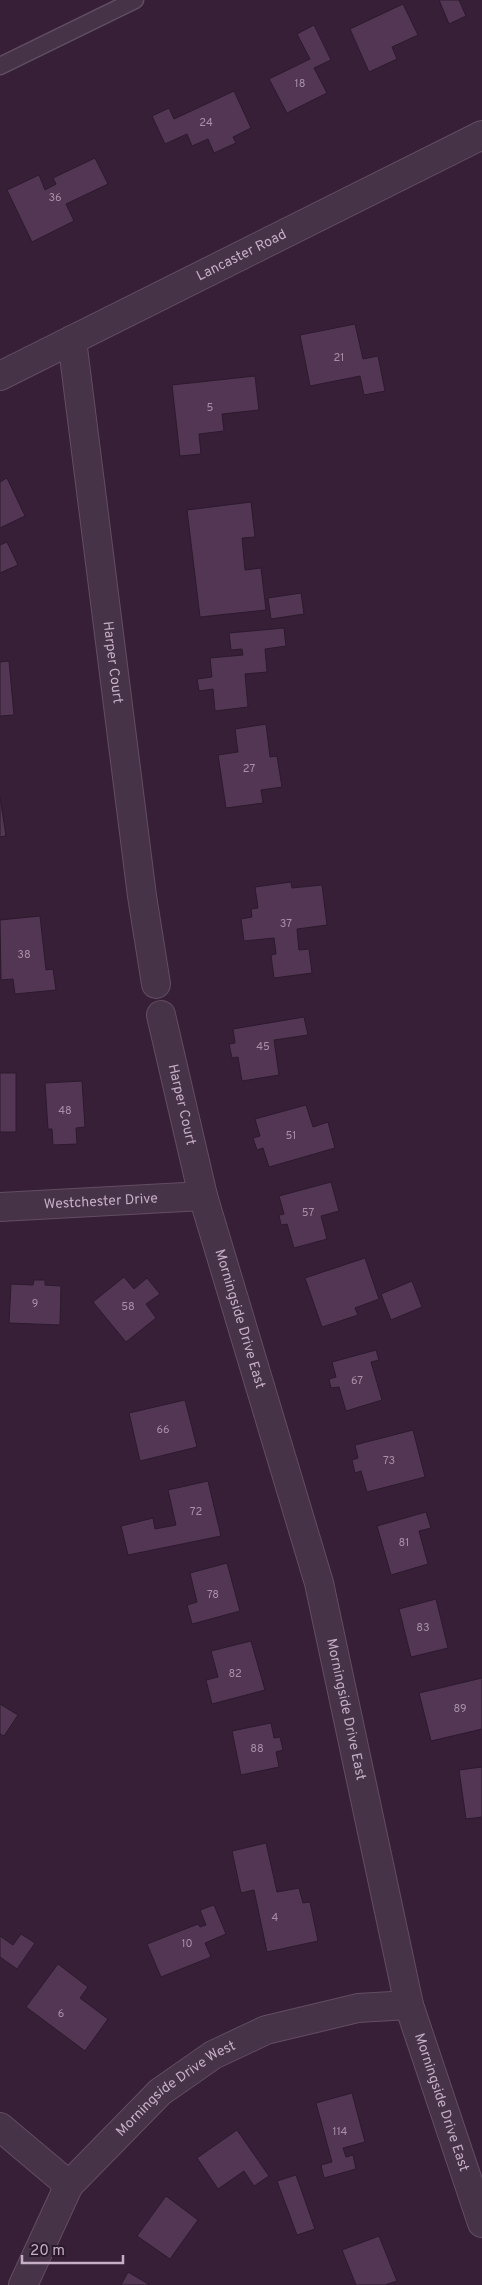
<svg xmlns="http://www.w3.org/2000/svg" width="482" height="2285" font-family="Overpass,sans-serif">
<rect width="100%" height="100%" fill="#361f37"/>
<g fill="#523653" stroke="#2d1a2e">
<path d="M439,0H459L466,16L449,24Z"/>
<path d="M403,4L418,35L392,47L397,59L369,72L350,29Z"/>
<path d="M314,25L331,60L314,68L327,93L287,113L269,79L310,59L297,34Z"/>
<path d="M234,91L251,128L233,137L236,143L214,153L208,139L192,146L187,134L165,144L152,116L169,108L174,119Z"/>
<path d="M95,158L108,184L66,204L74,221L32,242L7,190L39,175L45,190L56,184L53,178Z"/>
<path d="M355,324L363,359L378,356L385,391L364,395L360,376L310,386L300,335Z"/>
<path d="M255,376L259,410L222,414L224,431L199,434L201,454L180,456L172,385Z"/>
<path d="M7,478L25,516L0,528V482Z"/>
<path d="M251,502L255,537L242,538L245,570L261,568L266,610L200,617L187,510Z"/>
<path d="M7,542L18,565L0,573V545Z"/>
<path d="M301,593L304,614L271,619L268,598Z"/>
<path d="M284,628L286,646L265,649L267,672L245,674L248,707L215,711L213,689L199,691L197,679L212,677L210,658L243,655L242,649L231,650L229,633Z"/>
<path d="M9,661L14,715L0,716V662Z"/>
<path d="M266,724L270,757L277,756L282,787L261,790L263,803L226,808L218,755L238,752L235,729Z"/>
<path d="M0,797L6,836L0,837Z"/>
<path d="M291,882L292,888L322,885L327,925L297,929L299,950L309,949L312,973L274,978L271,955L276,954L274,938L244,941L241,919L252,917L251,909L258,908L255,887Z"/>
<path d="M40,916L46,970L53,969L56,990L15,994L13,979L1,980L0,920Z"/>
<path d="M304,1017L308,1035L274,1040L279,1075L242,1081L238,1057L232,1058L229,1044L235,1043L233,1029Z"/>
<rect x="0" y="1073" width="16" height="59"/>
<path d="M82,1081L85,1127L76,1128L77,1144L53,1145L52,1129H48L45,1083Z"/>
<path d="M306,1105L313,1127L328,1122L335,1148L269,1167L263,1148L257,1150L253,1138L260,1136L255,1119Z"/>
<path d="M331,1182L339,1211L321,1216L327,1239L294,1248L287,1224L281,1225L279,1215L284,1214L279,1196Z"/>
<path d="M365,1258L379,1299L355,1308L358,1315L322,1327L305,1278Z"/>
<path d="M124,1277L134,1289L147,1278L160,1294L146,1304L156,1318L126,1342L93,1302Z"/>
<path d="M34,1280H45V1285L61,1286L60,1325L9,1323L11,1284L33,1285Z"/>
<path d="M412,1281L422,1307L391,1320L381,1294Z"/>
<path d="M376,1350L379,1360L371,1362L382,1400L346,1411L339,1387L331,1388L329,1379L336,1377L332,1362Z"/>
<path d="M185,1400L197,1447L140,1461L129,1413Z"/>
<path d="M413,1430L425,1477L367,1492L361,1471L355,1473L352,1460L358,1458L355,1445Z"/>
<path d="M208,1481L221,1536L128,1555L121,1526L153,1518L155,1529L176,1525L168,1490Z"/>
<path d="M426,1512L431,1528L419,1531L428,1564L391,1575L377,1526Z"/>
<path d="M227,1563L240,1611L192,1624L187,1605L197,1602L190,1573Z"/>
<path d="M436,1599L448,1648L411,1657L399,1609Z"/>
<path d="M251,1641L265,1690L212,1704L206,1680L218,1677L211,1651Z"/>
<path d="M482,1678V1729L431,1741L419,1693Z"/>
<path d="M0,1704L18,1715L4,1736L0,1734Z"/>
<path d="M271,1723L274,1738L280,1737L283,1750L276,1752L279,1767L241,1775L232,1731Z"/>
<path d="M482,1767V1817L466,1819L459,1770Z"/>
<path d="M266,1843L277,1892L299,1888L303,1903L310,1902L318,1941L267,1952L254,1890L241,1893L232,1851Z"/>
<path d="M214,1905L226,1934L205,1943L211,1957L161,1977L147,1944L198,1924L200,1927L206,1925L200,1910Z"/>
<path d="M21,1934L35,1943L17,1969L0,1957V1936L13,1945Z"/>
<path d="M58,1964L88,1987L80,1998L108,2019L85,2051L26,2007Z"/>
<path d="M352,2093L365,2142L343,2148L346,2157L353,2155L356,2169L324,2178L321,2165L332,2162L316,2103Z"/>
<path d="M237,2130L269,2176L254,2186L244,2171L218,2189L197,2158Z"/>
<path d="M296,2175L315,2229L297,2235L277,2181Z"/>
<path d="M166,2196L198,2220L170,2259L137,2236Z"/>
<path d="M379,2236L397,2281L385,2285H356L342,2250Z"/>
<path d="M128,2272L150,2285H121Z"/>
</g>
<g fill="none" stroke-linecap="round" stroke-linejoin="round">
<defs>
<path id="service" d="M0,66L135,0"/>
<g id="minor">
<path id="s1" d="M72,340L142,896L156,984"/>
<path id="s2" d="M0,376L482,135"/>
<path id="s3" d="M161,1015L203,1196L319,1583L409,2005L482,2223"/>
<path id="s4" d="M0,1207L203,1196"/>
<path d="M0,2127L69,2185"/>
<path id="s5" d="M23,2285L69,2185L160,2092L213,2055L266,2030L358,2008L409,2005"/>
</g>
</defs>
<use href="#service" stroke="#624d63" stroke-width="19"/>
<use href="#minor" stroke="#624d63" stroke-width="30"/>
<use href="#service" stroke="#473348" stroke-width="16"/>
<use href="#minor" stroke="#473348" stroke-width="28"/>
</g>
<g text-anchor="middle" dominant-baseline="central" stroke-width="4" stroke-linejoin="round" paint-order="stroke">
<g font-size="11" fill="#a88fa8">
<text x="300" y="84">18</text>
<text x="206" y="123">24</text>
<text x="55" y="198">36</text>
<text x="339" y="358">21</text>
<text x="210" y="408">5</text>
<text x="249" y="769">27</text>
<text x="286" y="924">37</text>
<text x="24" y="955">38</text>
<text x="263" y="1047">45</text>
<text x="65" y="1111">48</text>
<text x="291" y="1136">51</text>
<text x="308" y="1213">57</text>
<text x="35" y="1304">9</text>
<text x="128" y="1307">58</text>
<text x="357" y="1381">67</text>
<text x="163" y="1430">66</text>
<text x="389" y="1461">73</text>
<text x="196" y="1512">72</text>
<text x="404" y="1543">81</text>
<text x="213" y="1595">78</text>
<text x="423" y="1628">83</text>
<text x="235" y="1674">82</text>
<text x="460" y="1709">89</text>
<text x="257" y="1749">88</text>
<text x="275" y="1918">4</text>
<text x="187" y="1944">10</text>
<text x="61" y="2014">6</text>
<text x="340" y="2132">114</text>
</g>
<g font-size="14" fill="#c4adc5" stroke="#2b192c">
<text stroke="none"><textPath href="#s2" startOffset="270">Lancaster Road</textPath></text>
<text stroke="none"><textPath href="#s1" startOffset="325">Harper Court</textPath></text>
<text stroke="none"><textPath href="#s3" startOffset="92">Harper Court</textPath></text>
<text stroke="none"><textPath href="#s4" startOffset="101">Westchester Drive</textPath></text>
<text stroke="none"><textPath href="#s3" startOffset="314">Morningside Drive East</textPath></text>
<text stroke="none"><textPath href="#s3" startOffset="719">Morningside Drive East</textPath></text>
<text stroke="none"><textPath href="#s5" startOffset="255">Morningside Drive West</textPath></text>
<text stroke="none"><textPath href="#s3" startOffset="1124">Morningside Drive East</textPath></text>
</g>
</g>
<path d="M22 2255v8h101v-8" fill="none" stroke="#c4adc5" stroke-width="2.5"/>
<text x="30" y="2255" font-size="15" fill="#c4adc5" stroke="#2b192c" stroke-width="4" paint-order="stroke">20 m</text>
</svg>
